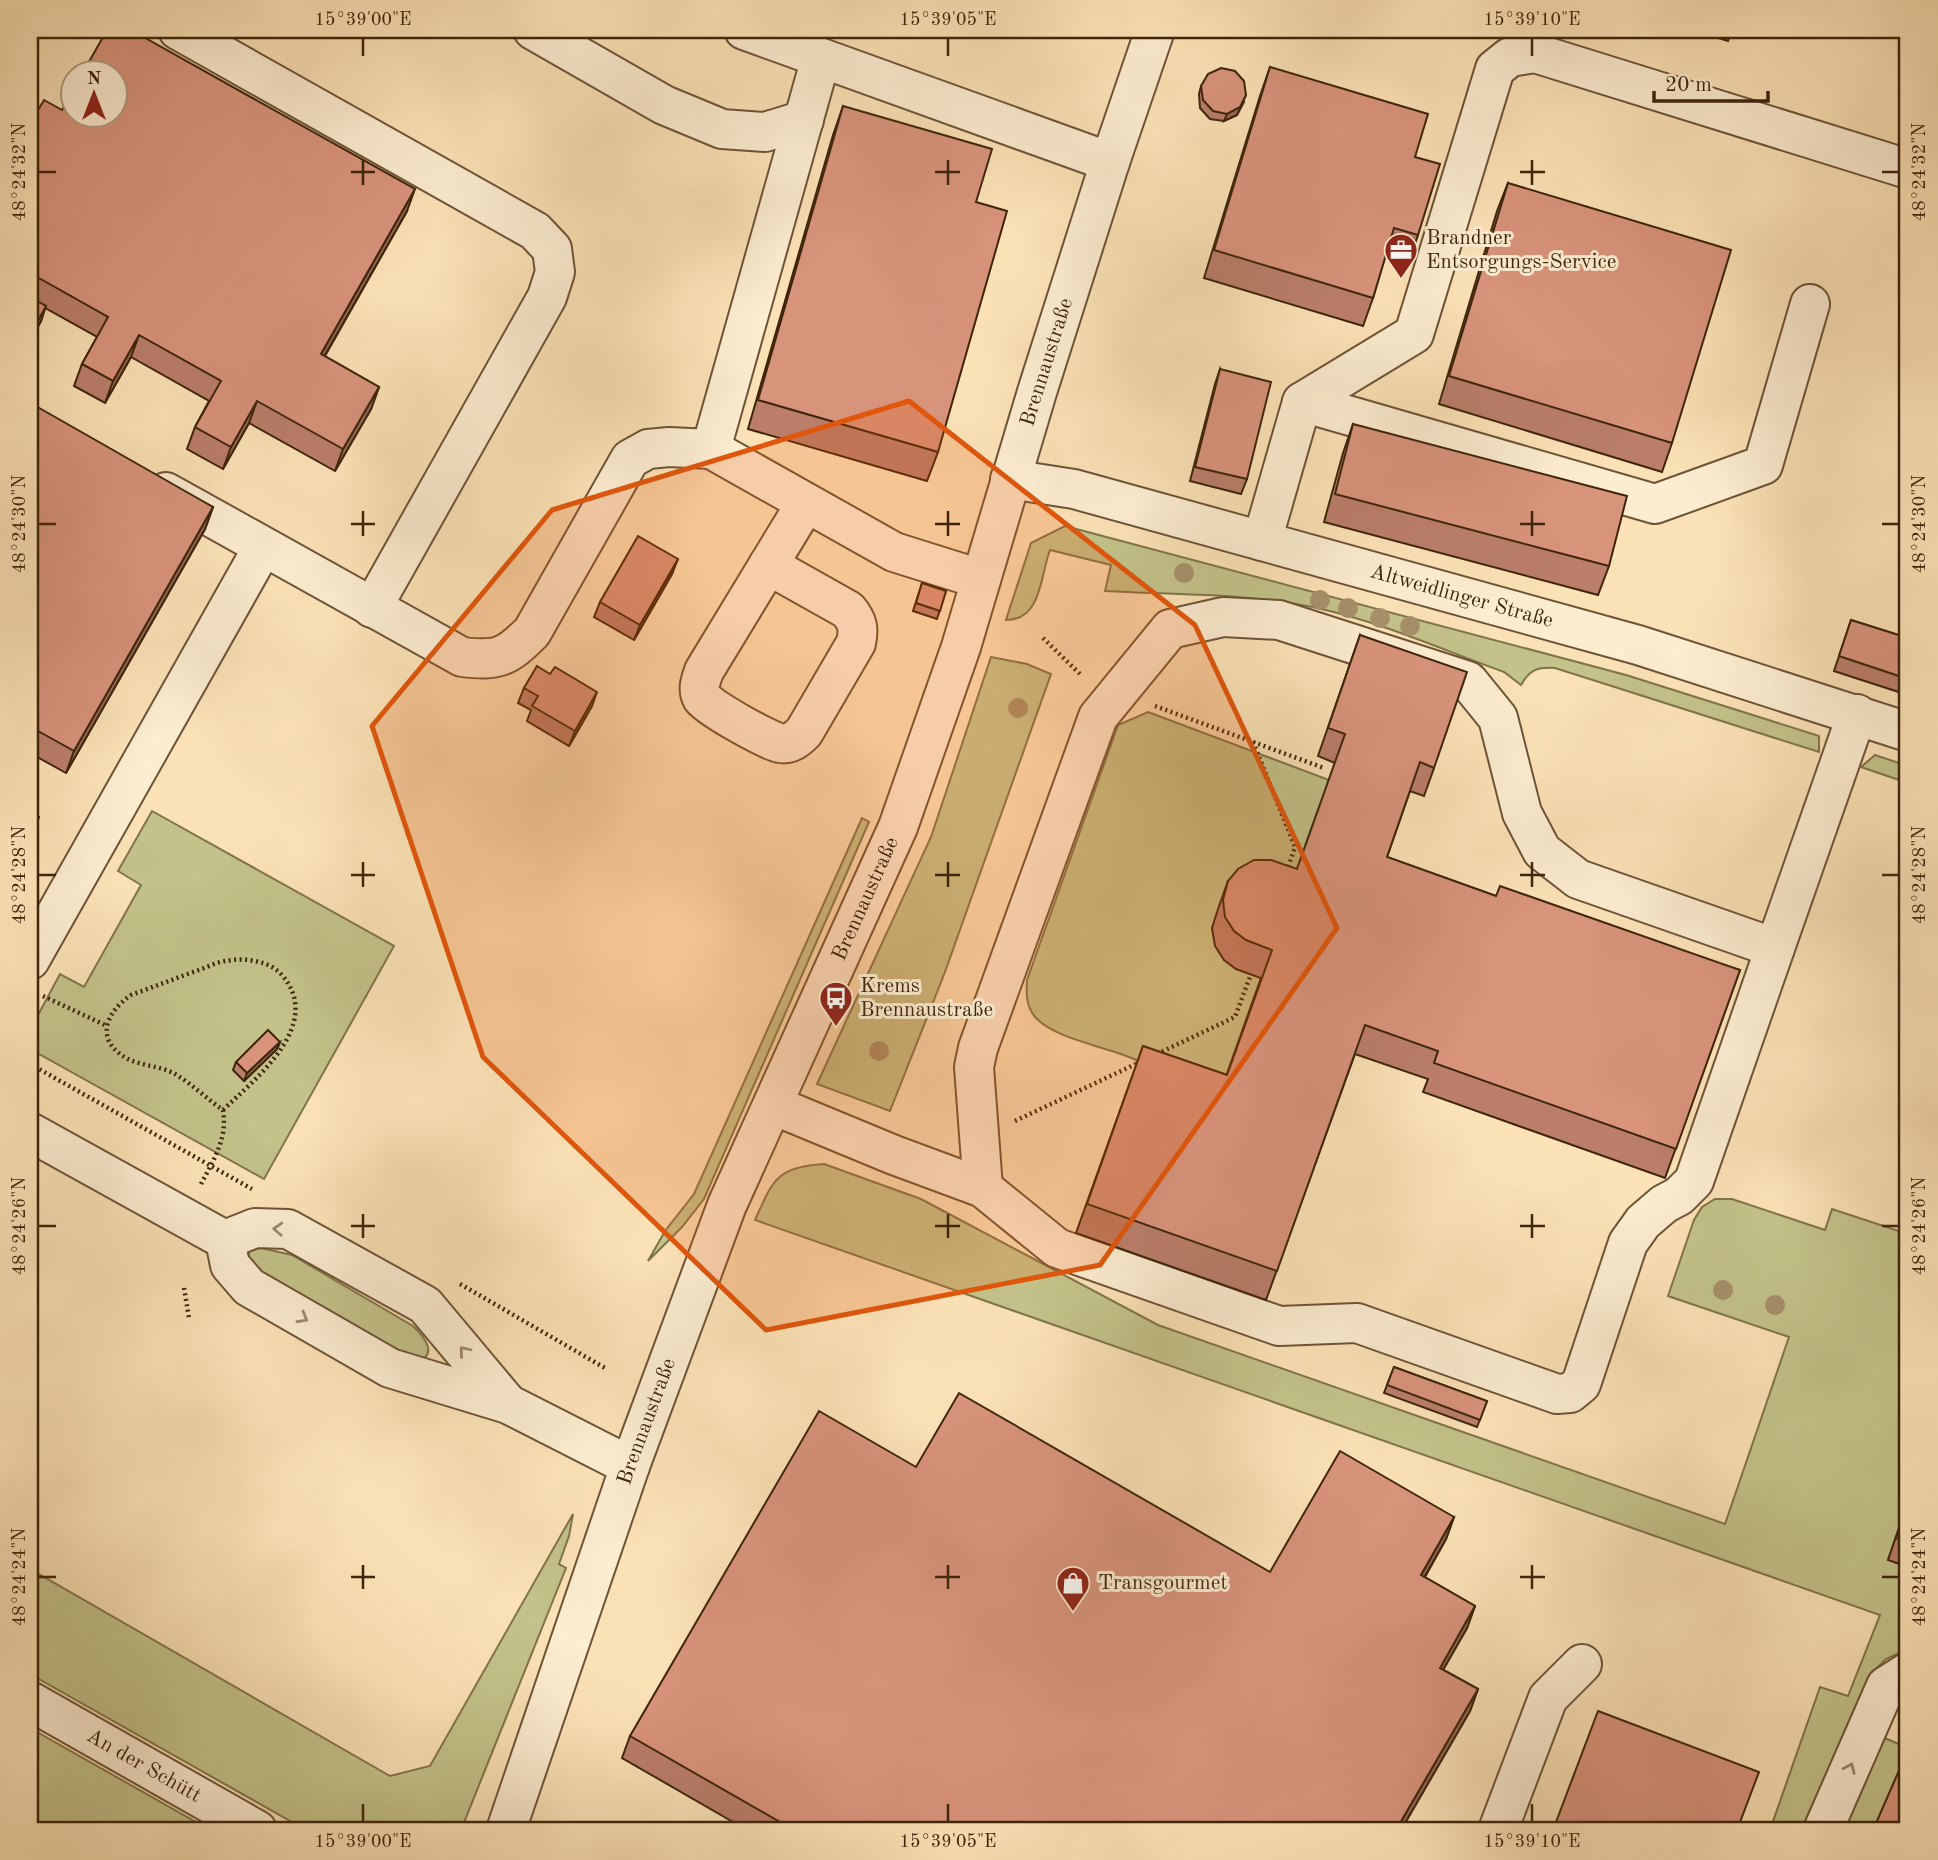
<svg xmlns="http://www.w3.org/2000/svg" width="1938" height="1860" font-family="'Old Standard TT',serif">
<rect width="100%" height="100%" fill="#fbe2b6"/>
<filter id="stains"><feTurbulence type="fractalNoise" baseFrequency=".00286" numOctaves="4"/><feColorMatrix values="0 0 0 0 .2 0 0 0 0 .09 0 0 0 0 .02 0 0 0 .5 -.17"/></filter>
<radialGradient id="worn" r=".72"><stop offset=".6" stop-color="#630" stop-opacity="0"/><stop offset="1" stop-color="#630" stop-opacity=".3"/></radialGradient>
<g fill="#c3c28a" stroke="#80744a" stroke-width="2">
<path d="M1065,526L1626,675L1819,736V752L1555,668C1538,667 1530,669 1521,685L1504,672C1443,650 1381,622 1317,608C1248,593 1175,595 1105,591L1111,565L1050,550C1040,576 1042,620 1006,620L1031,543Z"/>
<path d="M991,657L1027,664L1051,674L945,972L890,1111L817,1084L931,837Z"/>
<path d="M1148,712L1329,780L1287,897L1212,928C1217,962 1231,967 1261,978L1216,1103C1190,1089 1163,1072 1136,1060C1109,1047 1058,1040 1037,1019C1026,1008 1026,994 1027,980L1118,725Z"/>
<path d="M1875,755L1908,766V783L1861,767Z"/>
<path d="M152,811L394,946L264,1179L30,1049V1030L60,974L84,987L141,885L118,871Z"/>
<path d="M862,818L869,822L704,1199L682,1227L648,1261L665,1231L694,1194Z"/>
<path d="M824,1164L921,1199L1158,1325L1725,1524L1789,1337L1668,1296L1694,1220L1702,1207L1715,1199H1732L1825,1230L1832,1209L1908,1234V1501L1889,1560L1908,1567V1649L1886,1659L1873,1672L1805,1830H1770L1820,1687L1848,1696L1880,1615L755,1220C773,1180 776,1167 824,1164Z"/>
<path d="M261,1248L292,1255L413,1326C426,1338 439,1356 414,1363L271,1289L249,1263V1251Z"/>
<path d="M573,1514L569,1536L559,1564L566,1568L461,1830H306L30,1674V1569L390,1776L430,1766Z"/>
<path d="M30,1728L210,1830H30Z"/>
<path d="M1880,1736L1908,1748V1754L1875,1830H1839Z"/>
</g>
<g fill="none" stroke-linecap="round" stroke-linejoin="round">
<defs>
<g id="minor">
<path d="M178,30L535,231L552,249L555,272L547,297L372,608"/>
<path d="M533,30L664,105L722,129L765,132L804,120"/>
<path d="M744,30L1110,162"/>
<path d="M821,58L711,449L894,552L980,579"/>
<path d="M1302,402L1655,504L1763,465L1810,304"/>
<path id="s1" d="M1010,479L1074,489L1638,645L1908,732"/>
<path d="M166,492L462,657C498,661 506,658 532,632L630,459L648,449L669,447L711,449"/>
<path d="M1262,541L1302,402L1414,334L1495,69L1510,57L1535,53L1908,169"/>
<path d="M768,565L848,610C858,622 859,629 856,643L804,732C797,739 790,745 780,743C768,741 708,707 702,698C697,689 701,680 704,671L806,503"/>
<path d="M30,960L263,547"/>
<path d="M773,1105L894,1155L983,1188L1057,1248L1279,1326L1357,1323L1557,1394L1570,1393L1581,1384L1628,1243L1643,1222L1664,1204L1679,1196L1694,1181L1775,948"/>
<path d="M30,1132L225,1240L230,1265L249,1287L390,1368L508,1404L630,1466"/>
<path d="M983,1188L974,1067L978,1048L1098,717L1170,629L1223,617L1279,620L1468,681L1498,718L1522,813L1542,851L1578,879L1775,948L1857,714"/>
<path d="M225,1240L255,1228L288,1229L425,1305L508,1404"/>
<path id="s2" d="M30,1701L257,1830"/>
<path id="s3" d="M506,1830L630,1466L727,1205L898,827L961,647L1037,392L1110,162L1155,30"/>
<path d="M1498,1830L1548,1698L1582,1664"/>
<path d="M1823,1830L1886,1686L1908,1672"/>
</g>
</defs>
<use href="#minor" stroke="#6d5436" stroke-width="42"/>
<g stroke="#3e250b" stroke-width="4.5" stroke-dasharray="2 3.5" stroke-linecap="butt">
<path d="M1043,638L1082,676"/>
<path d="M1155,706L1324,768"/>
<path d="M1253,742L1295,847L1287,871"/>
<path d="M43,996L105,1025"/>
<path d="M1157,1054L1235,1017L1251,974"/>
<path d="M30,1064L252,1189"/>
<path d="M1015,1121L1140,1062"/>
<path d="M201,1184C213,1161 228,1138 223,1110C207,1099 192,1084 175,1074C161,1066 142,1066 128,1059C94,1041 105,1013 131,995C153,987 174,979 196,971C206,968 216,962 226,961C244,957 269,961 281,974C326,1024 255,1079 223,1110"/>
<path d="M460,1284L605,1368"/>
<path d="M184,1288L189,1318"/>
</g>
<use href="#minor" stroke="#fcecd0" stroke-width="38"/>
<path stroke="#3e250b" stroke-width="5" stroke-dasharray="12 12" stroke-linecap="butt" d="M912,30L934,38"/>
</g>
<g fill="#a5906a">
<circle cx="1184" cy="573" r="10"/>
<circle cx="1320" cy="600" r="10"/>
<circle cx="1348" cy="608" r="10"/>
<circle cx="1380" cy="618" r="10"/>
<circle cx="1410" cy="626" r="10"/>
<circle cx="1018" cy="708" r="10"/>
<circle cx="879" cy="1051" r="10"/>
<circle cx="1723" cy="1290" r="10"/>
<circle cx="1775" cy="1305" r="10"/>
</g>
<g fill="#ba7e6a" stroke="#3e250b" stroke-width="2">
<path d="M1692,30H1732L1728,41Z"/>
<path d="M1270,67L1415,157L1418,235L1408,264L1385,257L1373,298L1363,326L1204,278L1260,96Z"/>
<path d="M1201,86L1244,102L1237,115L1224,121L1210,119L1200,108L1199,94Z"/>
<path d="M843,106L976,202L938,452L927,481L748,429L833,135Z"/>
<path d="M62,110L407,211L325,356L379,387L371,409L335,471L249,423L223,469L187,449L195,427L209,401L131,357L105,403L74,386L82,364L97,337L45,308L41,321L30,341V122Z"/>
<path d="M1508,183L1672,443L1662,472L1439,404L1497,211Z"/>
<path d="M1220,369L1247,479L1241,494L1190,481L1215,384Z"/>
<path d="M30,412L213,507L205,529L66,773L30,753Z"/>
<path d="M1353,424L1609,566L1598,595L1324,522L1343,453Z"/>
<path d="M672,574L634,640L594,617L600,602Z"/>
<path d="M922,583L946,591L937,619L913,611Z"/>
<path d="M1851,620L1908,638V695L1834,671Z"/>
<path d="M1360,635L1434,768L1424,796L1410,791L1387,857L1496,896L1740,970L1665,1178L1423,1092L1428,1079L1355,1054L1266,1300L1076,1233L1143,1046L1227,1075L1261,978L1236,969L1224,960L1215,946L1212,928L1218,909L1228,881L1297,869L1335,763L1318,756Z"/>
<path d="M524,688L592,706L569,746L527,721L531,710L518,703Z"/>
<path d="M280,1042L277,1049L244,1081L233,1070L236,1062Z"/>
<path d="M1394,1367L1487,1401L1477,1427L1384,1393Z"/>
<path d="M1908,1501V1567L1888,1560Z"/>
<path d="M1454,1517L1446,1539L1425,1577L1475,1606L1467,1628L1443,1670L1478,1689L1470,1711L1401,1830H747L622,1758L630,1736L1270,1572Z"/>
</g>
<g fill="#976756" stroke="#3e250b" stroke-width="2">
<path d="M1246,95L1237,115L1224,121L1227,114Z"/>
<path d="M415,189L407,211L313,376L321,354Z"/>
<path d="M46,306L41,321L30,341L34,328Z"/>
<path d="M139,335L131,357L105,403L113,381Z"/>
<path d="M379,387L371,409L335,471L343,449Z"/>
<path d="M257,401L249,423L223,469L231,447Z"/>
<path d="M213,507L205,529L66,773L74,751Z"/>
<path d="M678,559L672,574L634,640L640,625Z"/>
<path d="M597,692L592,706L569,746L575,731Z"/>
<path d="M38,731L30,753V745Z"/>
<path d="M39,817L30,841V833Z"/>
<path d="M280,1042L277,1049L244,1081L247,1073Z"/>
<path d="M1454,1517L1446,1539L1413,1597L1421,1575Z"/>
<path d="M1475,1606L1467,1628L1432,1689L1440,1668Z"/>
<path d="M1478,1689L1470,1711L1401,1830H1396Z"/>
</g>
<g fill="#d8937b" stroke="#3e250b" stroke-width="2">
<path d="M107,30H131L415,189L321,354L379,387L343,449L257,401L231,447L195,427L221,381L139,335L113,381L82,364L108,317L30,273V122H31L44,100L62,110L74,89V116H116V74H82Z"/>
<path d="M1270,67L1428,114L1415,157L1440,164L1418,235L1394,228L1373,298L1214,250Z"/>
<path d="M1221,68L1235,71L1244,81L1246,95L1240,107L1227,114L1213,111L1203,100L1201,86L1208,74Z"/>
<path d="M843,106L992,149L976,202L1007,211L938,452L758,400Z"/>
<path d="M1508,183L1731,250L1672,443L1449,376Z"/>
<path d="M30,297L46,306L34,328L30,326Z"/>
<path d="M1220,369L1271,382L1247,479L1195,467Z"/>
<path d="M34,405L213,507L74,751L38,731L30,745V412Z"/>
<path d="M1353,424L1627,496L1609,566L1335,494Z"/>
<path d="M638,536L678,559L640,625L600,602Z"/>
<path d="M922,583L946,591L940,611L916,603Z"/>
<path d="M1851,620L1908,638V679L1839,656Z"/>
<path d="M1360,635L1467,672L1434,768L1420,762L1387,857L1496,896L1500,886L1740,970L1676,1149L1434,1063L1438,1051L1365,1025L1277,1271L1087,1204L1143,1046L1227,1075L1272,950L1246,940L1234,931L1225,917L1223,900L1228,881L1238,869L1254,860H1271L1297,869L1345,734L1328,728Z"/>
<path d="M537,666L550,674L555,667L597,692L575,731L532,706L538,696L524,688Z"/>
<path d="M30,812L39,817L30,833Z"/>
<path d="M268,1030L280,1042L247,1073L236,1062Z"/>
<path d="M1394,1367L1487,1401L1480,1420L1387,1385Z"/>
<path d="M959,1393L1270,1572L1340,1451L1454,1517L1421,1575L1475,1606L1440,1668L1478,1689L1396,1830H794L630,1736L819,1411L916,1467Z"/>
<path d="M1908,1503V1542L1896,1538Z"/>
<path d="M1598,1711L1759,1772L1737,1830H1553Z"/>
<path d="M1908,1750V1830H1873Z"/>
</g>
<defs><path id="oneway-chevron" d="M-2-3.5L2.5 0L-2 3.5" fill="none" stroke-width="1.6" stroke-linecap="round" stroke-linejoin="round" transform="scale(1.75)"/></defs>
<g stroke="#9d886e">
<use href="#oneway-chevron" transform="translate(278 1229) rotate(-177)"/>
<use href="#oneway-chevron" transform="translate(303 1318) rotate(30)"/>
<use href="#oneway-chevron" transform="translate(464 1351) rotate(-130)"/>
<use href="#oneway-chevron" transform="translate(1850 1768) rotate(-66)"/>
</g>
<path fill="#e0560c" fill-opacity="0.2" stroke="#e0560c" stroke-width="5" stroke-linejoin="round" d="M909,401L1195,625L1337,928L1100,1265L766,1330L483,1057L372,726L552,510Z"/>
<path fill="none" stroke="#3e250b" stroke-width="2.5" d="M363,38V56M948,38V56M1532,38V56M363,160V185M948,160V185M1532,160V185M38,172H56M351,172H375M935,172H960M1520,172H1545M1882,172H1899M363,511V536M948,511V536M1532,511V536M38,524H56M351,524H375M935,524H960M1520,524H1545M1882,524H1899M363,862V887M948,862V887M1532,862V887M38,875H56M351,875H375M935,875H960M1520,875H1545M1882,875H1899M363,1214V1238M948,1214V1238M1532,1214V1238M38,1226H56M351,1226H375M935,1226H960M1520,1226H1545M1882,1226H1899M363,1565V1589M948,1565V1589M1532,1565V1589M38,1577H56M351,1577H375M935,1577H960M1520,1577H1545M1882,1577H1899M363,1804V1822M948,1804V1822M1532,1804V1822"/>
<defs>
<symbol id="office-pin" viewBox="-11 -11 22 30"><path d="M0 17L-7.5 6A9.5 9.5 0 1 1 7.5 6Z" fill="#8f2418" stroke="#fcecd0"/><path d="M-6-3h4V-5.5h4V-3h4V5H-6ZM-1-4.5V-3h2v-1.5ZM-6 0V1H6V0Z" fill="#fff"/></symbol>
<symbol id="bus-pin" viewBox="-11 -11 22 30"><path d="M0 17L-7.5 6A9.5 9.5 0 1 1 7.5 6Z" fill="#8f2418" stroke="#fcecd0"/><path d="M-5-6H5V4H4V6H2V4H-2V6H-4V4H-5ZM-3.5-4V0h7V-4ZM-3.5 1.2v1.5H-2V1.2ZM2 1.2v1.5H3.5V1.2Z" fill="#fff"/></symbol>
<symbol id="shop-pin" viewBox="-11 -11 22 30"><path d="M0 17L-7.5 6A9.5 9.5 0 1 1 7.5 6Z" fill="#8f2418" stroke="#fcecd0"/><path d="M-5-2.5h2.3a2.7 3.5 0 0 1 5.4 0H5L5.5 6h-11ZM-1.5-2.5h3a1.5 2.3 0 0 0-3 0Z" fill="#fff"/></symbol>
</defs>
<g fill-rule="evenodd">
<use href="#office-pin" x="1382" y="231" width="38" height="52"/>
<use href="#bus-pin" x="817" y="979" width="38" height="52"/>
<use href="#shop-pin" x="1054" y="1564" width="38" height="52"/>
</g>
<g text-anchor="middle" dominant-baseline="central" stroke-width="6" stroke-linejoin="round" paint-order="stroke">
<g font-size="21" fill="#3e250b" stroke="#fcecd0" text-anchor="start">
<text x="1426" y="238">Brandner<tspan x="1426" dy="24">Entsorgungs-Service</tspan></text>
<text x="860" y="986">Krems<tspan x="860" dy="24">Brennaustraße</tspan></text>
<text x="1098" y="1583">Transgourmet</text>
</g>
<g font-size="21" fill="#3e250b" stroke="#fcecd0">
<text stroke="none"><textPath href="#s3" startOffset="1566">Brennaustraße</textPath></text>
<text stroke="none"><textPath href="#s1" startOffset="467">Altweidlinger Straße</textPath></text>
<text stroke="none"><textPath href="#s3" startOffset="999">Brennaustraße</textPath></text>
<text stroke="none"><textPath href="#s3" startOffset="432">Brennaustraße</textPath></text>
<text stroke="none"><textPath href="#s2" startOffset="131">An der Schütt</textPath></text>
</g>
</g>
<rect width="1938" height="1860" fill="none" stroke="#fbe2b6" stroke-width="77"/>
<g transform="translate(94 94)"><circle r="33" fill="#fcecd0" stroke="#b09c81" stroke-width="2"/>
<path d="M0-5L12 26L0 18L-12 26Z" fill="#8f2418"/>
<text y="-10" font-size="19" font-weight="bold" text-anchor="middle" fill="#3e250b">N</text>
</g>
<path d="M1654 91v10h114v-10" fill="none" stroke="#3e250b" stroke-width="3.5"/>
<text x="1665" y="91" font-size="21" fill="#3e250b" stroke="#fcecd0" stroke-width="5" paint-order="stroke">20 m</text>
<rect x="38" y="38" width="1861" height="1784" fill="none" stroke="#3e250b" stroke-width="2.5"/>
<g font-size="18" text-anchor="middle" fill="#3e250b">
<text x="363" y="25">15°39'00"E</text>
<text x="948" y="25">15°39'05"E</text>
<text x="1532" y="25">15°39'10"E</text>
<text transform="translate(19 172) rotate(-90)" y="6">48°24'32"N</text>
<text transform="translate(1919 172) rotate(-90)" y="6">48°24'32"N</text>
<text transform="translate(19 524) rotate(-90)" y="6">48°24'30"N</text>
<text transform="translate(1919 524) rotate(-90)" y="6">48°24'30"N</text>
<text transform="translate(19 875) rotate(-90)" y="6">48°24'28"N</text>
<text transform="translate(1919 875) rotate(-90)" y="6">48°24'28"N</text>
<text transform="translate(19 1226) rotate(-90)" y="6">48°24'26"N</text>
<text transform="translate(1919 1226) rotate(-90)" y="6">48°24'26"N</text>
<text transform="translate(19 1577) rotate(-90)" y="6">48°24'24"N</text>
<text transform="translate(1919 1577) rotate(-90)" y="6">48°24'24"N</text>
<text x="363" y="1847">15°39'00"E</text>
<text x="948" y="1847">15°39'05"E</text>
<text x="1532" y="1847">15°39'10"E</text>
</g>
<rect width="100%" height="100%" filter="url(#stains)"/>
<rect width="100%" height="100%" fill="url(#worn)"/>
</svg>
